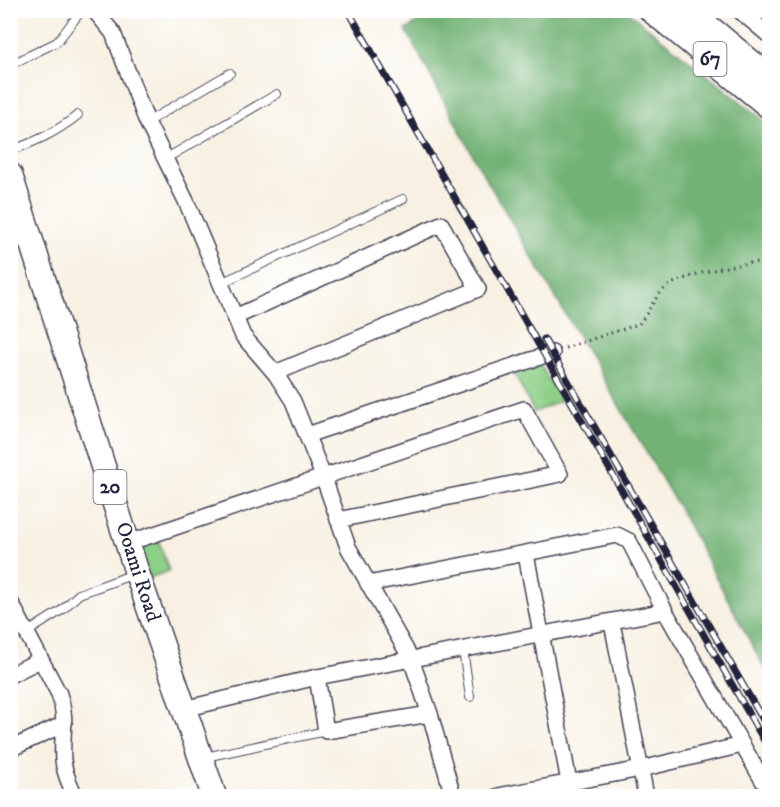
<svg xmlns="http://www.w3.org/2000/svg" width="780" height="807" font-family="'IM FELL DW Pica',serif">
<rect width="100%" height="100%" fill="#fff"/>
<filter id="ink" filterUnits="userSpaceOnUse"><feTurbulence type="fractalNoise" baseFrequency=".0167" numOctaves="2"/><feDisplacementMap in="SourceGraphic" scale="12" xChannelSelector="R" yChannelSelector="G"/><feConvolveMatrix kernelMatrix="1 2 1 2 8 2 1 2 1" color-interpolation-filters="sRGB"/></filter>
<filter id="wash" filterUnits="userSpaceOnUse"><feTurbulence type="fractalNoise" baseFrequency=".008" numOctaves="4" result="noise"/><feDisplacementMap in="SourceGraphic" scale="24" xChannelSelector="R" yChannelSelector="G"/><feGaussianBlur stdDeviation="1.35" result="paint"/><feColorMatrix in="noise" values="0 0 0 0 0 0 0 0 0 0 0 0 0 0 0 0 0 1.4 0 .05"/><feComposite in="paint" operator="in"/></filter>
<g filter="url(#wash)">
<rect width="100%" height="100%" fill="#f8f1e3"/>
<g fill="#8ecf87" stroke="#587861" stroke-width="1.5">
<path d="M539,363L561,401L534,412L514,373Z"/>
<path d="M158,538L169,571L149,578L138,548L142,543Z"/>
</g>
<path fill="#72b274" stroke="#4a6a58" stroke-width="1.5" d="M435,11H627L769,124V677L679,508L482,172L406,30Z"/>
</g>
<g filter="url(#ink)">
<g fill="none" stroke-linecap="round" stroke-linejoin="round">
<defs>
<g id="service">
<path d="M10,65L57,42L82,10"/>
<path d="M147,122L230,73"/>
<path d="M10,151C37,141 55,133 78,115"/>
<path d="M165,159L277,94"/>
<path d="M221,283L403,199"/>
<path d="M26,633L62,610L79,594L134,574"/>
<path d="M463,650L470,697"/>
<path d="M205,757L326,731"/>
</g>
<g id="minor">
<path d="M94,10L113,33L147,122L186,201L243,336L275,373L293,401L323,476L348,547L411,659L430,714L453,796"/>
<path d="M739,10L770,36"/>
<path d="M235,317L441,224L478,289L275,373"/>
<path d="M307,435L552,353"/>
<path d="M128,543L524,409L560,474L338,520"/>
<path d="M526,554L569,782"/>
<path d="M368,584L617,535L629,541L665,611L770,793"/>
<path d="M10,601L59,694C68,719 61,735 63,760C64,774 70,784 75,796"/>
<path d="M612,623L646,796"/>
<path d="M10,675L40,660"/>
<path d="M317,677L326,731L430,714"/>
<path d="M184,709L317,677L665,611"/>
<path d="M10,749L64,724"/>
<path d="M498,796L641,769L742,745"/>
</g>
<g id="primary">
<path d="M651,10L770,107"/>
<path d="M688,10L770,78"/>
<path d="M10,175L137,573L214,796"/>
</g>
</defs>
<use href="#service" stroke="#424154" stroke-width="10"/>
<use href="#minor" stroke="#424154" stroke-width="18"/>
<use href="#primary" stroke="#424154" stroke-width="27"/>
<path stroke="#424154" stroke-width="3" stroke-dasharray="1.5 4.5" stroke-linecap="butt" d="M565,348L639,324C649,313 654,296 667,287C682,275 749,260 770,262"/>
<use href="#service" stroke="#fff" stroke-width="8"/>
<use href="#minor" stroke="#fff" stroke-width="15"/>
<use href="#primary" stroke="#fff" stroke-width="24"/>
<defs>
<g id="rail">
<path d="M348,10L770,751"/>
<path d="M544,339L770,732"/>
</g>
</defs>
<use href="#rail" stroke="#22223b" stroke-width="7"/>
<use href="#rail" stroke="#fff" stroke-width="4.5" stroke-dasharray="14" stroke-linecap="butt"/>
</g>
</g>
<g text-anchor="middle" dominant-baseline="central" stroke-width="4.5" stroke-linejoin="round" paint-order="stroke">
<g fill="#fff" stroke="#646476" stroke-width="1.5">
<rect x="693.5" y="42" width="33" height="34" rx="4.5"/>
<rect x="93.5" y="470" width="33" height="34" rx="4.5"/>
</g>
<g font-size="20" font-weight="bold" fill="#22223b">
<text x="710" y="59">67</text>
<text x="110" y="487">20</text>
</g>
<g font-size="21" fill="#22223b" stroke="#fff">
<text transform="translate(138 572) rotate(72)">Ooami Road</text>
</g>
</g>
<rect width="780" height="807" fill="none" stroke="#fff" stroke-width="36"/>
</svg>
